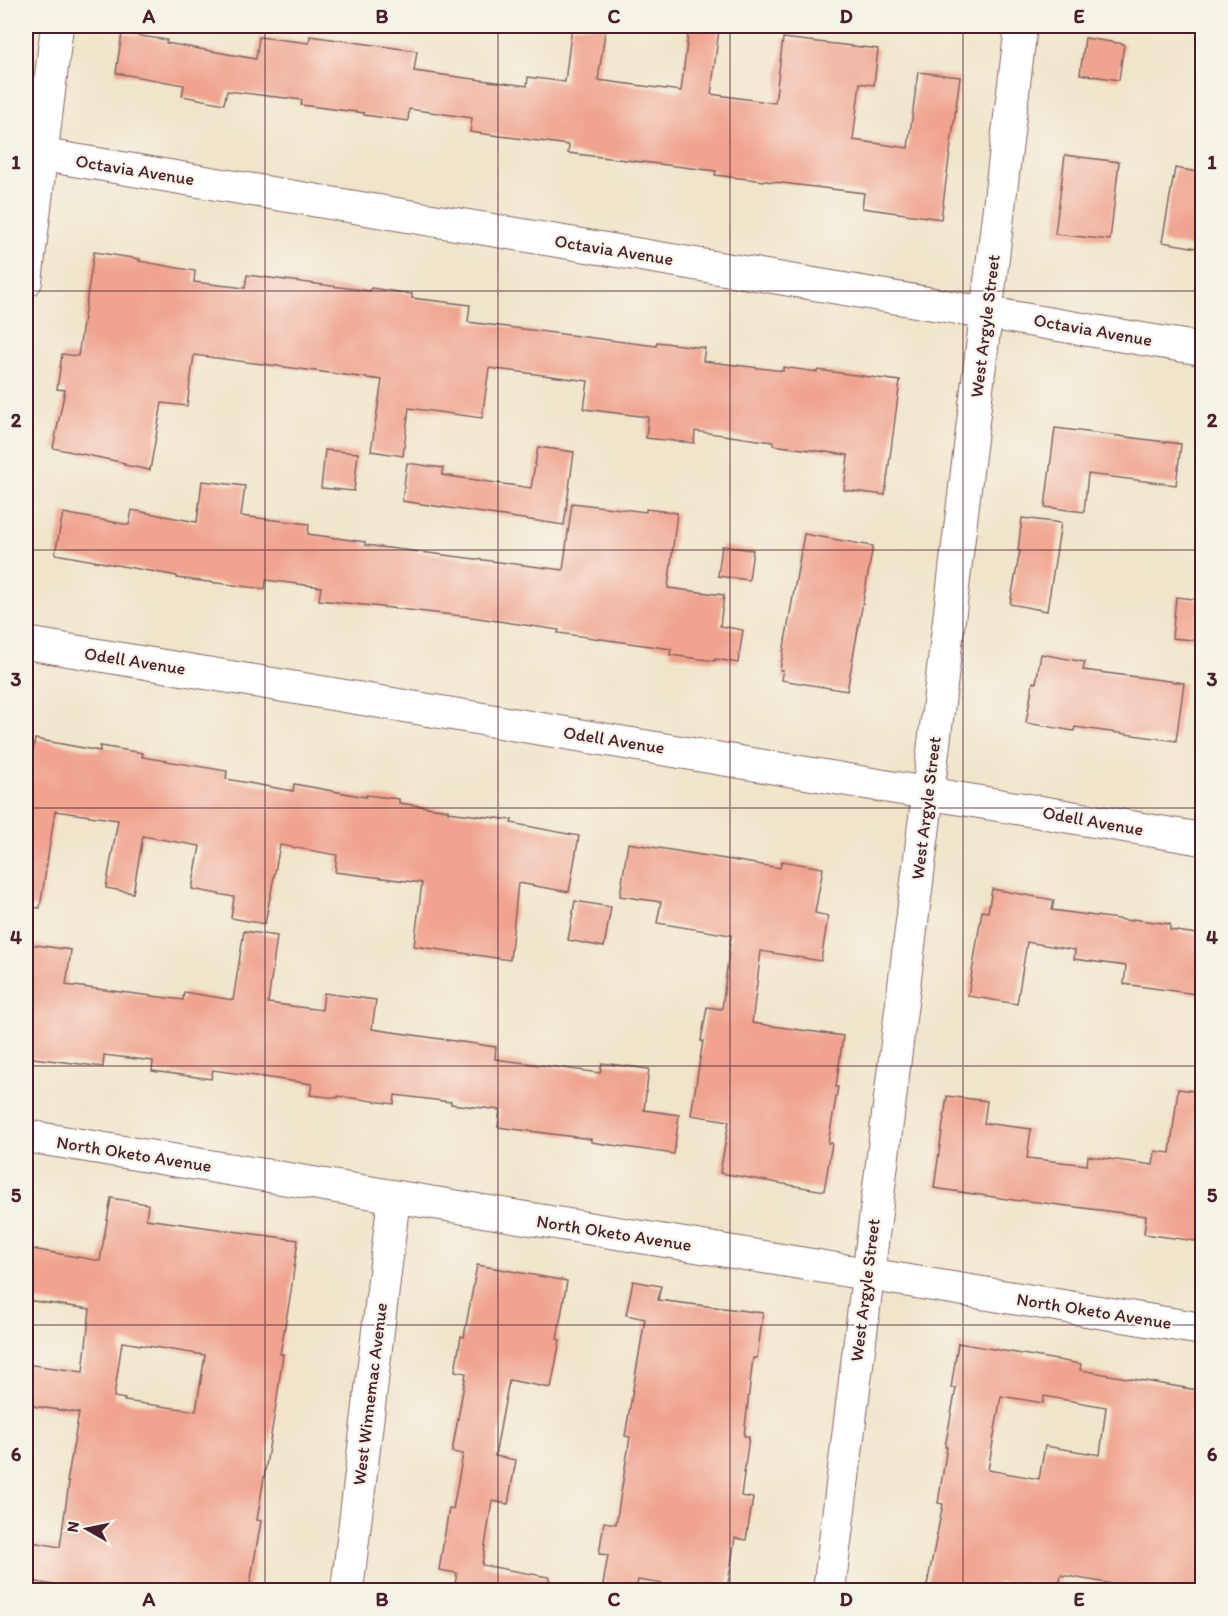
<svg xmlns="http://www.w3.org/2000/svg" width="1228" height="1616" font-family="Itim,sans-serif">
<rect width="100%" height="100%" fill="#f7f3e8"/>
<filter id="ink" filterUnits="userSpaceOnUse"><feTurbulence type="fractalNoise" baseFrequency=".0167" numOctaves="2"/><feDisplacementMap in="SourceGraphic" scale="12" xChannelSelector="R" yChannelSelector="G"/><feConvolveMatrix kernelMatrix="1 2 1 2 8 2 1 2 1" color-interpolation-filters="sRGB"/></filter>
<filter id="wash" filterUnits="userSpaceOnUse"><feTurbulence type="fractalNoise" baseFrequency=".008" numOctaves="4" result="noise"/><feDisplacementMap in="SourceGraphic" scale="24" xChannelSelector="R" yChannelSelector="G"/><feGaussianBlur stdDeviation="1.35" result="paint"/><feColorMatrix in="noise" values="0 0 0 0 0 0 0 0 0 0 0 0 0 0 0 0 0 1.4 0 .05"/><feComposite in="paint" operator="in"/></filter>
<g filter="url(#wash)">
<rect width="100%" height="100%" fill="#f0e5ca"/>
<g id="blocks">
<g fill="#f0a38e" fill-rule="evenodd">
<path d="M572,26H606L598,80L681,91L689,26L719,30L711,94L775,103L783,38L878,49L874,85L860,83L853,140L908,148L918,72L960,77L941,219L862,208L864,193L715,175L716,171L568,153L569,145L470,132L472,118L409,109L408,121L364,115V113L301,105L302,100L227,91L224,104L182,96L184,85L116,73L122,33L167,40L166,43L256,59L259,37L309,43L310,36L417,51L414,71L527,86L528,77L565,82Z"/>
<path d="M1085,38L1124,44L1119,80L1080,74Z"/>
<path d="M1065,155L1119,162L1110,240L1055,234Z"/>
<path d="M1175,168L1203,173V249L1162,242Z"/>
<path d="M94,252L140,259L139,261L195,271L194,282L245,288L247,275L370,291L371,288L412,294V298L470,305L468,322L656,346L657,342L705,348L703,361L783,371V367L817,372L818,370L900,381L885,495L844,490L848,455L773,445V442L695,431L694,443L646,438L648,417L584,409L588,381L489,368L482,418L409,408L403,456L371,451L382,380L194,355L187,406L162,403L150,470L124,465L125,463L53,448L65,390L57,389L62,354L78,356Z"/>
<path d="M1055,428L1181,444L1176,485L1088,474L1084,512L1045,507Z"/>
<path d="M538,447L574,452L564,525L402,501L407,463L443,468L442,475L531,488Z"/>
<path d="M325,450L358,453L354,491L321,488Z"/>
<path d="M202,481L245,486L241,516L309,524L308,534L365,542V545L563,570L572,503L646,512V509L677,513L668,588L724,595L720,626L743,630L738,663L715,659V661L670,655L671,649L558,633L559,630L471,617L319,600L321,587L266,580L265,589L177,578V576L55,554L63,513L129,525L132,510L197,522Z"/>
<path d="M1022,518L1061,523L1047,611L1010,604L1020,551L1018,550Z"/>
<path d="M804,534L873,546L847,691L781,680L783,670H780Z"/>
<path d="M722,546L753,550L749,580L718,576Z"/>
<path d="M1176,597L1203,600V641L1172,638Z"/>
<path d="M1041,654L1085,662L1083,670L1184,683L1176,741L1075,727L1074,731L1026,723L1033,682L1036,683Z"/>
<path d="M35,739L100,751V746L143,753L142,757L227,771L226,779L293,791L294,784L366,797V795L399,799V803L448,810V812L512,820L511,823L579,836L569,892L518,883L510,960L414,946L422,883L335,872L337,855L280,845L265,924L231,918L234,897L192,889L200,846L143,836L133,893L106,888L118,820L55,811L40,908L26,907V792Z"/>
<path d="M628,843L780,868L782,861L823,868L815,913L828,916L821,961L761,951L752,1023L843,1036L836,1087H838L828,1143H832L824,1191L720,1173L729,1121L691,1115L703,1041H701L707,1007L722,1009L731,935L657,923L661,902L620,896Z"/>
<path d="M992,889L1054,900L1052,910L1132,921V919L1170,924V930L1203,935V995L1124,984L1126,966L1074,959L1075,950L1027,942L1017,1004L968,996L982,911L988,912Z"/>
<path d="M575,901L611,907L604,947L568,940Z"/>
<path d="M244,931L277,936L268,1003L322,1010L324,993L376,1000L372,1029L496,1047L495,1059L600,1073L602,1063L649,1069L644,1110L679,1115L674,1154L591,1142V1139L498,1127L500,1110L451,1104V1102L395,1095L394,1104L338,1096V1098L310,1095L312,1084L213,1070L211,1079L152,1071L153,1061L104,1055L103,1067L26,1057V972L29,944L71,950L66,985L183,1000L184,992L233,1000Z"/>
<path d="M1178,1089L1203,1092V1242L1144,1234L1146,1216L1021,1200L1020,1201L934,1188L947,1096L987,1101L984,1123L1031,1129L1027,1158L1087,1165L1088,1156L1153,1165L1155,1151L1170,1153Z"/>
<path d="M111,1198L148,1204L146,1219L298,1240L290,1298L280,1354H283L276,1405L257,1520L261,1521L249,1590H58L59,1586L26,1580V1541L60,1547L69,1482H67L79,1413L26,1405V1364L83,1372L90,1309L26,1300V1248L100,1261ZM122,1342L205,1355L196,1411L124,1401L125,1399L114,1397Z"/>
<path d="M477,1265L567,1281L557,1339L560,1340L551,1388L509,1380L495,1456L516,1460L508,1504L492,1501L482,1565L549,1577L548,1590H454L457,1573L439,1570L449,1508L453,1509L463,1454L452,1452L466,1373L455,1371L461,1336L464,1337Z"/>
<path d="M633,1281L661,1286L658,1300L763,1313L757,1358H753L744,1436L749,1437L741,1496L753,1498L746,1540L735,1538L727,1590H703L638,1580L636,1590H602L608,1555L599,1554L604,1522L616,1524L630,1437L625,1436L645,1319L626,1315Z"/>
<path d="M958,1343L1081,1364L1080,1370L1203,1391V1590H1148L1061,1575L1058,1590H1037L997,1583L996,1590H926L943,1504L938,1503L947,1447H945L956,1388H951ZM1001,1396L1043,1403L1044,1396L1106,1407L1100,1455L1045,1446L1039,1479L988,1470Z"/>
</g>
</g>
</g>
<g filter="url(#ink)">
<use href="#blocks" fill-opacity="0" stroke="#846463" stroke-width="1.5"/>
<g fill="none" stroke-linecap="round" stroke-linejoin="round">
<defs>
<g id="street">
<path d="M26,152L1202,349"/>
<path d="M26,281L57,26"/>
<path d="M26,643L1202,839"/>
<path d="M26,1136L1202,1329"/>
<path d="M347,1590L394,1197"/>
<path d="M829,1590L928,793L1021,26"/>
</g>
</defs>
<use href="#street" stroke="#846463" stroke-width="34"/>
<use href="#street" stroke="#fff" stroke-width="32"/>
</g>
</g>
<path fill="none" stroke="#4a1f2b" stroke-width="1.5" stroke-opacity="0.55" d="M265,26V1590M498,26V1590M730,26V1590M963,26V1590M26,291H1202M26,550H1202M26,808H1202M26,1066H1202M26,1325H1202"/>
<g text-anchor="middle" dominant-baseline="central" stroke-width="4.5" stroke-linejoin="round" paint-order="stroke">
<g font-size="18" fill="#4a1f2b" stroke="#f7f3e8">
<text transform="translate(135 170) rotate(9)">Octavia Avenue</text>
<text transform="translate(614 250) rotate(9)">Octavia Avenue</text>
<text transform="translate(985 326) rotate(-83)">West Argyle Street</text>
<text transform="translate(1093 330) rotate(10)">Octavia Avenue</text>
<text transform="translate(135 661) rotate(9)">Odell Avenue</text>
<text transform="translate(614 740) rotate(9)">Odell Avenue</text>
<text transform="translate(926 808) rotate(-83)">West Argyle Street</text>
<text transform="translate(1093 821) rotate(10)">Odell Avenue</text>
<text transform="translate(134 1154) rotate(9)">North Oketo Avenue</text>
<text transform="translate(614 1233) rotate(9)">North Oketo Avenue</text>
<text transform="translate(865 1290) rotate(-83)">West Argyle Street</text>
<text transform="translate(1094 1311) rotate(9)">North Oketo Avenue</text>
<text transform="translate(370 1394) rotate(-83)">West Winnemac Avenue</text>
</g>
</g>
<rect width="1228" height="1616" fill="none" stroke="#f7f3e8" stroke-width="66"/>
<g transform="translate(87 1529) rotate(279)" stroke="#f7f3e8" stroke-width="4.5" paint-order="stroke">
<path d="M0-4.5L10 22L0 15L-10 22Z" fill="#4a1f2b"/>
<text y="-9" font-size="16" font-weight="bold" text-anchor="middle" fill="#4a1f2b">N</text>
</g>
<rect x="33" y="33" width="1162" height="1550" fill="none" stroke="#4a1f2b" stroke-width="2"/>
<g font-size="20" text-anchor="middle" font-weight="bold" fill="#4a1f2b">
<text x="149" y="23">A</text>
<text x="382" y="23">B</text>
<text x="614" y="23">C</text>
<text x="846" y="23">D</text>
<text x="1079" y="23">E</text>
<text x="16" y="169">1</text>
<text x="1212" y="169">1</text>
<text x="16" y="427">2</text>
<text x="1212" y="427">2</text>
<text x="16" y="686">3</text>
<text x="1212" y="686">3</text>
<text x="16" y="944">4</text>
<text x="1212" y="944">4</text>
<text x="16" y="1202">5</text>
<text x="1212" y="1202">5</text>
<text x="16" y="1461">6</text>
<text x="1212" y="1461">6</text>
<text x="149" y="1606">A</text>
<text x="382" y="1606">B</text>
<text x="614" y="1606">C</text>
<text x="846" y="1606">D</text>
<text x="1079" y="1606">E</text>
</g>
</svg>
